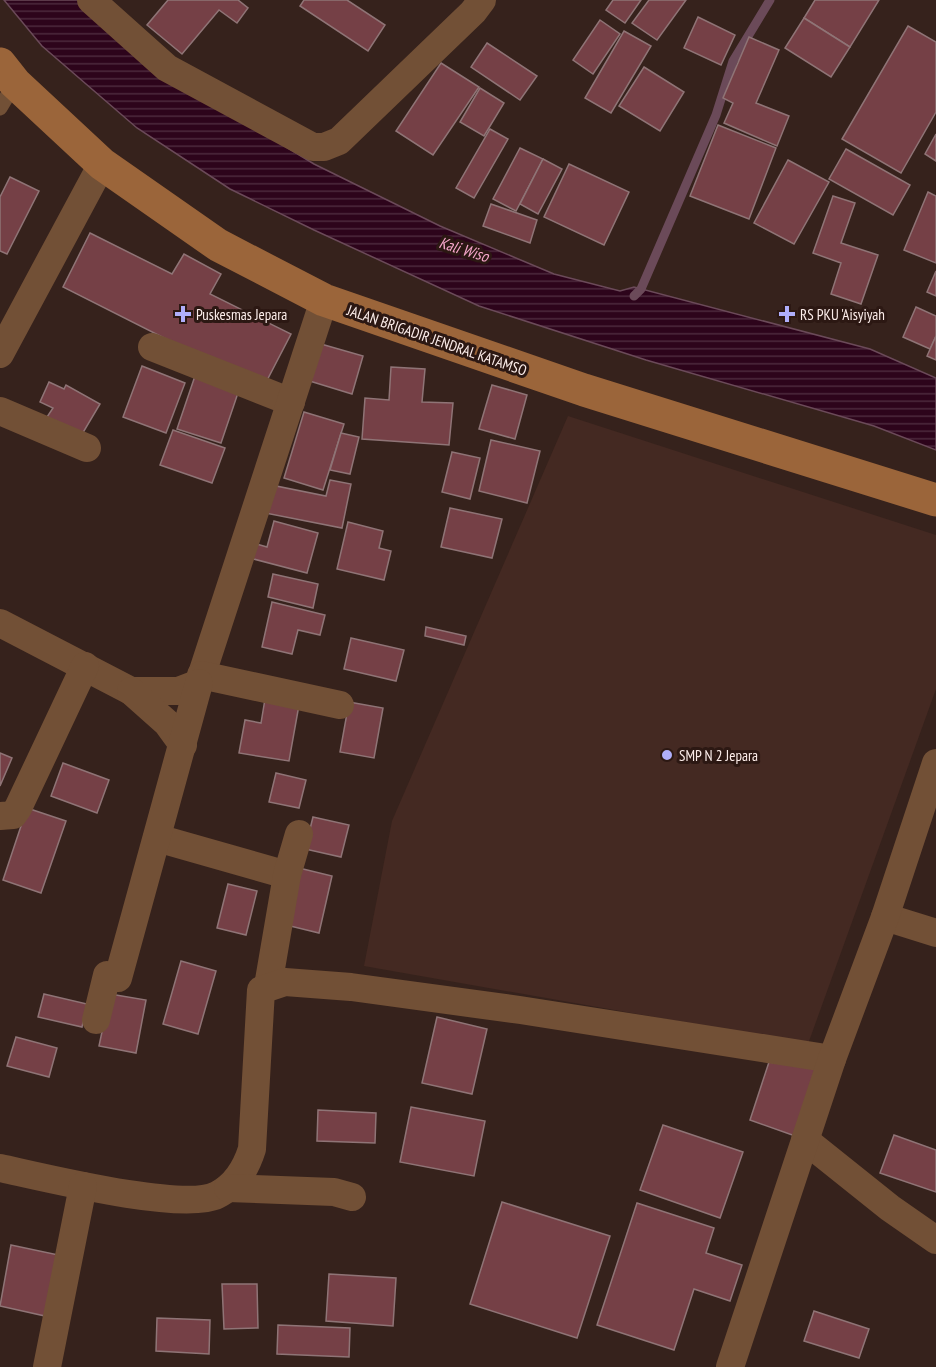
<svg xmlns="http://www.w3.org/2000/svg" width="936" height="1367" font-family="'PT Sans Narrow',sans-serif">
<defs>
<pattern id="water-rules" width="6" height="5" patternUnits="userSpaceOnUse" patternTransform="scale(1.5)"><rect width="6" height="5" fill="#2d041b"/><path d="M0 2.5h6" fill="none" stroke="#4c293c"/></pattern>
</defs>
<rect width="100%" height="100%" fill="#36221c"/>
<path fill="#442922" d="M568,416L936,535V689L808,1044L364,966L392,821Z"/>
<path fill="url(#water-rules)" stroke="#6b4a59" stroke-width="1.5" d="M4,0H78L224,109L314,164L440,226L554,274L620,291L634,287L870,349L936,378V450L874,426L646,360L479,306L314,230L230,189L137,128L42,46Z"/>
<g fill="none" stroke-linecap="round" stroke-linejoin="round">
<path stroke="#6b4a59" stroke-width="9" d="M634,296L641,289L716,115L733,61L770,0"/>
</g>
<g fill="#754046" stroke="#8f7476" stroke-width="1.5">
<path d="M168,0H238L248,8L237,23L219,10L182,54L147,25Z"/>
<path d="M304,0H347L385,25L368,51L300,6Z"/>
<path d="M613,0H641L625,23L606,10Z"/>
<path d="M649,0H686L657,40L632,23Z"/>
<path d="M815,0H879L850,47L804,18Z"/>
<path d="M698,17L735,35L721,65L684,48Z"/>
<path d="M804,18L850,47L831,77L785,48Z"/>
<path d="M600,20L620,34L593,74L573,60Z"/>
<path d="M908,26L936,42V112L901,173L842,139Z"/>
<path d="M624,31L651,46L611,113L585,98Z"/>
<path d="M749,37L779,50L756,103L789,116L777,146L724,123L733,103L723,98Z"/>
<path d="M487,43L537,76L520,100L471,67Z"/>
<path d="M441,63L479,87L433,155L396,131Z"/>
<path d="M644,67L684,92L660,131L619,106Z"/>
<path d="M480,88L504,103L484,136L460,122Z"/>
<path d="M718,125L776,148L749,219L690,196Z"/>
<path d="M490,129L508,139L474,198L456,188Z"/>
<path d="M936,134V161L925,154Z"/>
<path d="M520,148L543,159L516,211L493,199Z"/>
<path d="M846,149L910,185L893,215L829,179Z"/>
<path d="M543,159L562,169L538,214L520,204Z"/>
<path d="M788,160L829,182L794,244L754,223Z"/>
<path d="M569,164L629,192L604,245L544,217Z"/>
<path d="M10,177L39,191L7,254L0,251V197Z"/>
<path d="M928,192L936,196V263L904,250Z"/>
<path d="M833,196L855,203L841,243L878,255L861,304L831,294L841,263L813,253Z"/>
<path d="M491,204L537,220L530,243L483,226Z"/>
<path d="M90,233L172,274L184,254L221,274L210,294L291,334L263,388L63,287Z"/>
<path d="M936,271V296L927,292Z"/>
<path d="M916,307L936,316V336L930,349L903,337Z"/>
<path d="M936,336V360L927,356Z"/>
<path d="M314,342L363,356L352,394L303,379Z"/>
<path d="M142,366L185,383L166,433L123,417Z"/>
<path d="M391,367L425,369L422,402L453,403L449,445L362,439L365,398L389,400Z"/>
<path d="M196,373L240,387L221,443L177,429Z"/>
<path d="M49,382L64,389L66,385L100,404L81,436L47,417L53,408L40,402Z"/>
<path d="M492,385L527,395L515,439L479,429Z"/>
<path d="M304,412L344,424L323,490L284,478Z"/>
<path d="M173,430L225,448L212,483L160,465Z"/>
<path d="M341,433L359,437L350,474L330,470Z"/>
<path d="M491,440L540,451L527,503L479,491Z"/>
<path d="M452,452L480,458L470,499L442,492Z"/>
<path d="M330,480L351,484L342,528L260,512L266,484L326,496Z"/>
<path d="M450,508L502,519L492,558L441,547Z"/>
<path d="M274,521L318,533L307,573L242,556L246,541L267,547Z"/>
<path d="M348,522L383,531L379,548L391,551L384,580L337,569Z"/>
<path d="M273,574L318,584L313,608L268,597Z"/>
<path d="M272,602L325,615L320,635L298,630L292,654L262,647Z"/>
<path d="M426,627L466,636L464,645L425,636Z"/>
<path d="M351,638L404,650L396,681L344,669Z"/>
<path d="M265,699L299,705L289,761L239,753L245,720L261,723Z"/>
<path d="M349,702L383,708L374,758L340,752Z"/>
<path d="M0,753L12,758L0,786Z"/>
<path d="M63,763L109,780L97,813L51,796Z"/>
<path d="M276,773L306,780L299,808L269,802Z"/>
<path d="M27,808L66,821L41,893L3,880Z"/>
<path d="M313,817L349,825L341,857L305,849Z"/>
<path d="M299,868L332,876L319,933L286,925Z"/>
<path d="M228,884L257,891L246,935L217,928Z"/>
<path d="M181,961L216,971L198,1034L163,1024Z"/>
<path d="M44,994L87,1004L82,1027L38,1017Z"/>
<path d="M110,994L146,1000L136,1053L99,1046Z"/>
<path d="M437,1017L487,1029L472,1094L422,1083Z"/>
<path d="M16,1037L57,1048L49,1077L7,1066Z"/>
<path d="M769,1062L819,1069L798,1137L750,1120Z"/>
<path d="M411,1107L485,1121L474,1176L400,1162Z"/>
<path d="M318,1110L376,1113L375,1143L317,1141Z"/>
<path d="M663,1125L743,1152L720,1218L640,1190Z"/>
<path d="M894,1135L936,1150V1192L880,1173Z"/>
<path d="M502,1202L610,1236L577,1338L470,1304Z"/>
<path d="M637,1203L714,1228L706,1253L742,1265L730,1301L694,1289L674,1350L597,1325Z"/>
<path d="M11,1245L68,1257L54,1318L0,1306Z"/>
<path d="M329,1274L396,1278L393,1326L326,1321Z"/>
<path d="M222,1284H257L258,1328L224,1329Z"/>
<path d="M814,1311L869,1329L859,1358L804,1341Z"/>
<path d="M157,1318L210,1320L209,1354L156,1351Z"/>
<path d="M278,1325L350,1328L349,1357L277,1354Z"/>
</g>
<g fill="none" stroke-linecap="round" stroke-linejoin="round">
<path stroke="#725036" stroke-width="15" d="M0,108L15,83"/>
<g stroke="#725036" stroke-width="28">
<path d="M91,0L167,68L313,147H324L339,141L473,12L482,0"/>
<path d="M152,347L291,402"/>
<path d="M0,354L102,164"/>
<path d="M0,411L87,448"/>
<path d="M0,623L131,691H178L199,683L324,300"/>
<path d="M201,675L340,705"/>
<path d="M131,691L167,723L183,745"/>
<path d="M0,816L13,815L18,808L85,666"/>
<path d="M157,838L287,875"/>
<path d="M885,917L936,933"/>
<path d="M268,986L287,875L299,834"/>
<path d="M96,1020L107,975L118,978L199,683"/>
<path d="M805,1140L890,1208L936,1240"/>
<path d="M0,1168C42,1177 183,1212 217,1195C235,1186 246,1168 252,1149L261,990L285,982L351,987L520,1010L832,1059"/>
<path d="M228,1188L334,1192L352,1197"/>
<path d="M47,1367L83,1186"/>
<path d="M730,1367L832,1059L885,917L936,763"/>
</g>
<path stroke="#9b653a" stroke-width="33" d="M0,64L15,83L102,164L218,245L324,300L584,390L936,500"/>
</g>
<g fill="#afaefa" stroke="#2c1813" stroke-width="2">
<path d="M180 305h6v6h6v6h-6v6h-6v-6h-6v-6h6z"/>
<path d="M784 305h6v6h6v6h-6v6h-6v-6h-6v-6h6z"/>
<circle cx="667" cy="755" r="6"/>
</g>
<g text-anchor="middle" dominant-baseline="central" stroke-width="6" stroke-linejoin="round" paint-order="stroke">
<g font-size="15" fill="#fcedea" stroke="#2c1813" text-anchor="start">
<text x="196" y="314">Puskesmas Jepara</text>
<text x="800" y="314">RS PKU 'Aisyiyah</text>
<text x="679" y="755">SMP N 2 Jepara</text>
</g>
<g font-size="15" fill="#fcedea" stroke="#2c1813">
<text transform="translate(437 340) rotate(19)">JALAN BRIGADIR JENDRAL KATAMSO</text>
</g>
<g font-size="16" font-style="italic" fill="#f4a5c9" stroke="#2c1813">
<text transform="translate(464 249) rotate(17)">Kali Wiso</text>
</g>
</g>
</svg>
